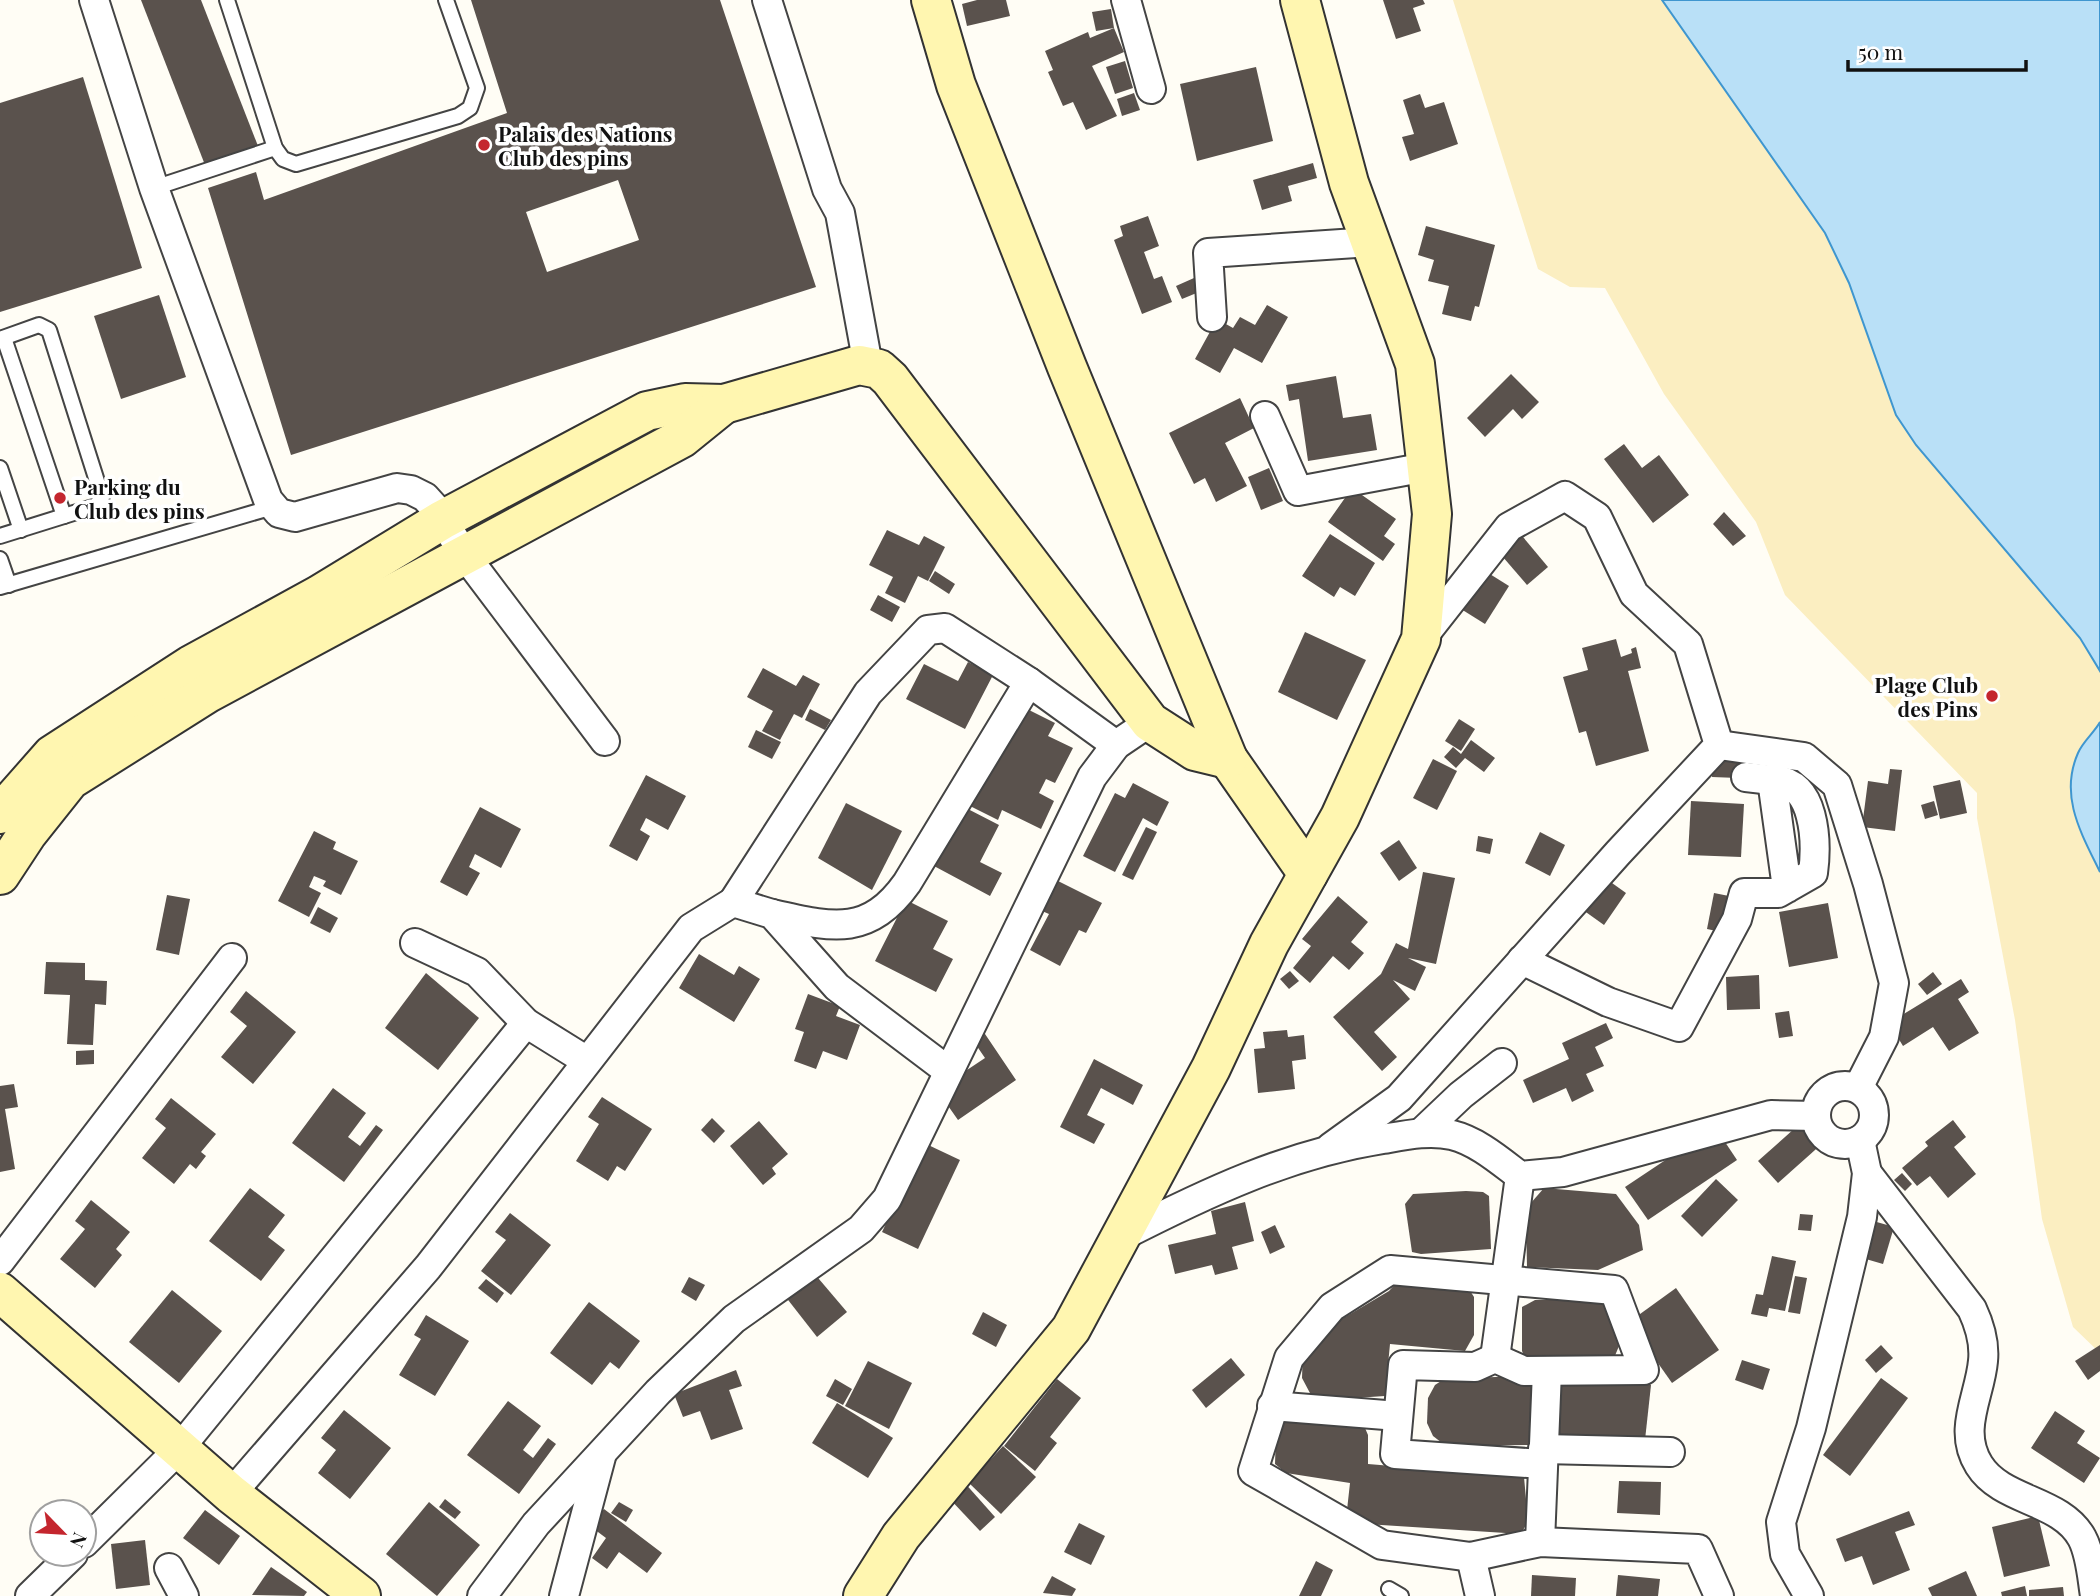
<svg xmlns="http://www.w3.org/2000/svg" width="2100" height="1596" font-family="'Playfair Display',serif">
<rect width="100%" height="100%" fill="#fffdf5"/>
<path fill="#fbeec1" d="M1453,0H1662L1825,234L1849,283L1896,415L1917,445L2080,638L2100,671V722L2079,828L2100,872V1353L2073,1327L2042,1219L2015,1020L1977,818V793L1785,595L1756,522L1664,394L1605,288L1570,287L1538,269Z"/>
<g fill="#b9e0f7" stroke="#3f96cf" stroke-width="2">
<path d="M1662,0H2100V671L2080,638L1916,445L1896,415L1849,283L1825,233Z"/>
<path d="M2100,722V872C2081,833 2059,796 2078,753C2083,741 2094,733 2100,722Z"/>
</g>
<g fill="#5a524d" fill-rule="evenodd">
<path d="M141,0H201L258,146L205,165Z"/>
<path d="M471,0H720L816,287L291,455L208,188L256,172L264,200L507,113ZM618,180L639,240L547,272L526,212Z"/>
<path d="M977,0H1006L1010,16L967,26L962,4Z"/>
<path d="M1383,0H1423L1425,4L1413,8L1421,31L1396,39Z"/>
<path d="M1111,9L1114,28L1096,31L1092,12Z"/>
<path d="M1114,28L1124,52L1092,66L1117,116L1086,130L1073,102L1063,106L1048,72L1053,70L1045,51L1088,32L1090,38Z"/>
<path d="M1125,61L1133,88L1115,94L1106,67Z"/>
<path d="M1256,67L1273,141L1197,161L1180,84Z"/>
<path d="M83,77L142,268L0,312V103Z"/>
<path d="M1134,93L1140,110L1122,116L1117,99Z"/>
<path d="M1420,94L1425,108L1444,102L1458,144L1410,161L1402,137L1414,134L1403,100Z"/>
<path d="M1313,163L1317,178L1288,186L1292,201L1262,210L1253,180Z"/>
<path d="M1148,216L1159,246L1144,252L1154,279L1162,276L1172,302L1142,314L1114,240L1123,236L1120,226Z"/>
<path d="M1426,226L1495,245L1479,307L1475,306L1471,321L1442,314L1449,286L1428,281L1434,260L1418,255Z"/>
<path d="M1194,278L1199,292L1182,299L1176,286Z"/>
<path d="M159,295L186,377L121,399L94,316Z"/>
<path d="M1267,305L1288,317L1262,363L1234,348L1220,373L1195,359L1217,319L1233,328L1240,317L1255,325Z"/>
<path d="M1511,374L1539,402L1522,419L1513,409L1485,437L1467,418Z"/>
<path d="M1336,376L1343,418L1371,414L1377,450L1308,461L1299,399L1289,401L1286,385Z"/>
<path d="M1240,398L1254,428L1225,443L1247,486L1216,502L1205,478L1194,484L1169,433Z"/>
<path d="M1624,444L1642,468L1659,455L1689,495L1653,523L1604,459Z"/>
<path d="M1269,468L1283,501L1261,510L1248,477Z"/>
<path d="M1352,488L1396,519L1384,536L1395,544L1383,561L1328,522Z"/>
<path d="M1724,512L1746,536L1733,546L1713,524Z"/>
<path d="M887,530L919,545L924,536L945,547L928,581L918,576L905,603L885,593L893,577L869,565Z"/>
<path d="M1518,531L1548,567L1527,585L1496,549Z"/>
<path d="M1330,534L1375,563L1355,596L1340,587L1334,597L1302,576Z"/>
<path d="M1477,566L1509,586L1485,624L1453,604Z"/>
<path d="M935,571L955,584L949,594L929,581Z"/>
<path d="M878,595L900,607L892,622L870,610Z"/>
<path d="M1305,632L1366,660L1337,720L1278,692Z"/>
<path d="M1616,639L1621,657L1632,653L1631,649L1636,647L1641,668L1628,671L1649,751L1596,766L1586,731L1579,733L1563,677L1588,670L1582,648Z"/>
<path d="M968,662L993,675L965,729L906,699L924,664L958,681Z"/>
<path d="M763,668L796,686L803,675L820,684L802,718L794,714L780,740L762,731L773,711L747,697Z"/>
<path d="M1017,704L1055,723L1048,736L1073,748L1055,783L1046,779L1039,793L1054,801L1041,829L1002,810L998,820L968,805Z"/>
<path d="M810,709L831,720L825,730L805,720Z"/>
<path d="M1459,719L1475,729L1461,751L1445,741Z"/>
<path d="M756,730L781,742L772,759L748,747Z"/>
<path d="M1471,740L1495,758L1484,772L1465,758L1456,768L1444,757L1453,747L1461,754Z"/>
<path d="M1713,751L1740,753L1738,778L1712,777Z"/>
<path d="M1433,759L1457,771L1437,810L1413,798Z"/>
<path d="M1890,769L1902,770L1895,831L1862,827L1868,781L1888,784Z"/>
<path d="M646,775L686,796L668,830L646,818L640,830L650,836L637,861L609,846Z"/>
<path d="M1960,780L1967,813L1940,819L1933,786Z"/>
<path d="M1133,783L1169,802L1157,826L1143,818L1115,872L1083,856L1115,793L1125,798Z"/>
<path d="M1691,801L1744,804L1741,857L1688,855Z"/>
<path d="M1934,801L1938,815L1925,819L1921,805Z"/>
<path d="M846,803L902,831L872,890L818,858Z"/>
<path d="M480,807L521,829L501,868L475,854L469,867L480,873L467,896L440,882Z"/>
<path d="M964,807L999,825L980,862L1002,873L990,896L934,866Z"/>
<path d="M1146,827L1157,832L1133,880L1122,875Z"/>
<path d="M314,831L336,842L333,849L358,861L341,895L323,886L326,881L314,876L309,887L321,893L309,917L278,901Z"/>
<path d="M1540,832L1565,845L1550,876L1525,863Z"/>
<path d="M1478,836L1493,839L1490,854L1476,851Z"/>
<path d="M1399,840L1417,868L1399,881L1380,853Z"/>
<path d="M1423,872L1455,878L1436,964L1408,958L1426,967L1415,991L1393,980L1410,999L1374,1032L1397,1057L1382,1071L1333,1017L1381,974L1396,943L1408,949Z"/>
<path d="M1605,878L1626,893L1604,925L1583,910Z"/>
<path d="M1058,881L1102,903L1086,933L1079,930L1060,966L1030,950L1049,914L1042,911Z"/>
<path d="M1714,893L1734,897L1726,933L1707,929Z"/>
<path d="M167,895L190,899L179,955L156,950Z"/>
<path d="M1338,896L1368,922L1351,942L1364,953L1349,970L1333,956L1310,983L1293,968L1311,946L1302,939Z"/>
<path d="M906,900L948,921L933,949L953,959L936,992L875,961Z"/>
<path d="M1828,903L1838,958L1789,967L1779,912Z"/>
<path d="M318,907L338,918L330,933L310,923Z"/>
<path d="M699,954L734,975L739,966L760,979L734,1022L679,988Z"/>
<path d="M46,962L85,963V980L107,981L106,1005L95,1004L93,1045L67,1044L70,995L44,994Z"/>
<path d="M1290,971L1299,981L1289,989L1280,979Z"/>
<path d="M1933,972L1942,984L1927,995L1918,984Z"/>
<path d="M426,973L479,1018L438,1070L385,1028Z"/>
<path d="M1759,975L1760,1009L1727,1010L1726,977Z"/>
<path d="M1961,979L1969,992L1958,999L1979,1033L1949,1051L1933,1027L1903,1046L1889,1023Z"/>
<path d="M246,991L296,1032L253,1084L221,1057L247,1026L230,1012Z"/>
<path d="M808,994L840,1006L836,1016L860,1025L847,1060L823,1051L816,1069L794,1061L804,1032L795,1029Z"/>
<path d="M1789,1011L1793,1036L1779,1038L1775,1013Z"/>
<path d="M1606,1023L1613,1038L1595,1047L1604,1066L1586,1074L1594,1091L1572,1102L1566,1088L1533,1103L1523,1080L1569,1059L1562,1043Z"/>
<path d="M1287,1030L1288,1037L1304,1035L1306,1059L1292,1061L1295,1089L1258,1093L1254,1049L1265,1048L1263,1032Z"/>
<path d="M983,1031L1016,1080L958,1120L937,1090L985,1058L972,1039Z"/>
<path d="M94,1050V1064L76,1065V1051Z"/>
<path d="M1094,1059L1143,1085L1133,1105L1101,1088L1087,1115L1105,1124L1094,1144L1060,1127Z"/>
<path d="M14,1084L18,1107L5,1109L15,1169L0,1172V1086Z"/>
<path d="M333,1088L366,1113L348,1137L360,1146L376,1125L383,1130L344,1182L292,1143Z"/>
<path d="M602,1097L652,1129L625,1171L617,1166L608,1181L576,1161L599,1124L588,1117Z"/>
<path d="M171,1098L216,1134L201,1152L206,1156L196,1169L190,1164L174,1184L142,1158L166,1128L155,1119Z"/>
<path d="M712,1118L725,1131L714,1143L701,1130Z"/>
<path d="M1804,1120L1824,1142L1778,1183L1758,1161Z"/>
<path d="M1953,1120L1966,1137L1954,1147L1976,1174L1948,1198L1930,1176L1917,1186L1902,1168L1928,1146L1925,1142Z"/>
<path d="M759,1121L788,1154L772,1168L776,1174L763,1185L730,1146Z"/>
<path d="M1715,1127L1737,1160L1648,1220L1625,1187Z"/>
<path d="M924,1143L960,1160L918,1249L882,1232Z"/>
<path d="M1902,1173L1912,1184L1905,1191L1894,1180Z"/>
<path d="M1716,1179L1738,1200L1702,1237L1681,1216Z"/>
<path d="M250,1188L285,1215L268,1237L285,1250L261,1281L209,1241Z"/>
<path d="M1544,1188L1616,1194L1639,1225L1643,1250L1598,1270L1527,1267L1526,1220L1530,1204Z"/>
<path d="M1466,1191L1483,1192L1489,1196L1491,1249L1421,1254L1412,1252L1405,1204L1413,1194Z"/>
<path d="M91,1200L130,1232L116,1249L122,1255L95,1288L60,1259L85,1229L75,1221Z"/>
<path d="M1245,1202L1254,1241L1232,1247L1238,1269L1215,1275L1212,1265L1175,1274L1168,1245L1216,1234L1211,1211Z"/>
<path d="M510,1213L551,1245L511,1295L481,1271L506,1240L495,1232Z"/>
<path d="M1800,1214L1813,1215L1811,1231L1798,1230Z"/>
<path d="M1863,1218L1894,1227L1883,1264L1852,1255Z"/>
<path d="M1275,1225L1285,1247L1270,1254L1261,1232Z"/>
<path d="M1772,1256L1796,1261L1785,1311L1769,1308L1767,1317L1751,1314L1756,1294L1763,1295Z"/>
<path d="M813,1272L847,1312L817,1337L785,1296Z"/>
<path d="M1795,1276L1807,1278L1800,1314L1788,1312Z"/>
<path d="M689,1277L705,1285L696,1301L681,1292Z"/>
<path d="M486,1279L504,1293L497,1303L478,1288Z"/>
<path d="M1399,1280L1467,1286L1474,1297V1335L1465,1351L1390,1344L1385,1396L1340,1399L1311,1395L1302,1378L1303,1347L1325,1329L1389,1291Z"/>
<path d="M1676,1288L1719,1350L1672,1383L1629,1322Z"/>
<path d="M172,1290L222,1331L179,1383L129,1342Z"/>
<path d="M1609,1299L1620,1323L1619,1346L1614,1358L1527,1362L1522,1351V1307L1535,1300Z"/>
<path d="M589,1302L640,1341L619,1369L610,1362L592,1385L550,1353Z"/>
<path d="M983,1312L1007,1325L996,1347L972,1334Z"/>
<path d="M426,1315L469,1341L435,1396L399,1375L421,1339L414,1335Z"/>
<path d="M1881,1345L1893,1358L1876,1373L1865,1360Z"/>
<path d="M2100,1345V1371L2088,1380L2075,1361Z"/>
<path d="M1231,1358L1245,1375L1206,1408L1192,1390Z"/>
<path d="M1742,1360L1770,1369L1763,1390L1735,1380Z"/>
<path d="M868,1361L912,1383L889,1429L845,1406Z"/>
<path d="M736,1370L742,1386L729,1390L743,1429L711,1440L700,1411L683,1417L674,1394Z"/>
<path d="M1521,1376L1532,1383L1529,1445L1446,1446L1433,1436L1427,1423L1428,1398L1435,1385L1444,1379Z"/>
<path d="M1638,1377L1651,1385L1645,1440L1563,1437L1557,1431L1559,1384Z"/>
<path d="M1881,1378L1908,1398L1850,1476L1823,1455Z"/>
<path d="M835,1379L852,1389L843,1405L826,1396Z"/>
<path d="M1057,1379L1081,1398L1050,1437L1057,1443L1035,1471L1004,1446Z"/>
<path d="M508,1401L541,1426L523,1450L533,1458L548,1438L556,1444L519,1494L467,1455Z"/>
<path d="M837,1403L893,1438L868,1478L812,1443Z"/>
<path d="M344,1410L391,1448L350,1499L318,1473L336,1450L321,1438Z"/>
<path d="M2055,1411L2085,1431L2077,1443L2100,1458L2084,1483L2031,1448Z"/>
<path d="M1285,1419L1362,1421L1368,1435V1464L1524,1477L1528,1521L1521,1534L1366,1524L1347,1510L1350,1483L1286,1473L1275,1464L1276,1433Z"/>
<path d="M1003,1446L1036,1477L1001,1514L969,1483Z"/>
<path d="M963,1481L995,1517L980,1531L947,1496Z"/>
<path d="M1619,1481L1661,1482L1660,1515L1617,1513Z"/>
<path d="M445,1499L461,1512L455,1519L439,1507Z"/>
<path d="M429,1502L480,1545L437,1596L386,1554Z"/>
<path d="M619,1502L633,1510L626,1522L611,1513Z"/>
<path d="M604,1509L662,1553L647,1573L619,1552L607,1569L592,1558L606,1538L590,1526Z"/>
<path d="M205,1510L240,1536L219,1565L183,1538Z"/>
<path d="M1909,1511L1915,1525L1895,1532L1910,1570L1873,1585L1862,1556L1845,1562L1836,1539Z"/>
<path d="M2038,1516L2050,1566L2004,1577L1992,1527Z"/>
<path d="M1079,1523L1105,1536L1091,1565L1064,1552Z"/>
<path d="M145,1540L150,1585L116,1589L111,1544Z"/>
<path d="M1316,1561L1333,1570L1321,1596H1299Z"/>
<path d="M271,1567L307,1592L304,1596L252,1595Z"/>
<path d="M1966,1571L1977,1596H1932L1928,1588Z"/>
<path d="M1532,1575L1576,1578L1575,1596H1531Z"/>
<path d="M1618,1575L1660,1579L1658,1596H1616Z"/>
<path d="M1052,1576L1076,1589L1072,1596L1043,1593Z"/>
<path d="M2025,1586L2027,1596H2002L2001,1592Z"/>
<path d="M2063,1587L2064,1596H2029V1590Z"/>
</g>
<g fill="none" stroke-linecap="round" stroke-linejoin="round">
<defs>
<g id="lane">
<path d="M227,0L275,148L283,159L296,164L458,116L470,108L477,88L446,0"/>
<path d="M154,188L275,148"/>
<path d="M4,338L64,516"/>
<path d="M0,339L39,325L49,330L102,497L96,506L0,536"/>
<path d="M0,468L21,530"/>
<path d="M0,559L9,585"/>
<path d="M0,587L273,507"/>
<path d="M1389,1589L1401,1596"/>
</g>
<g id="street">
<path d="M94,0L154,188L268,500L279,513L295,517L397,488L411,490L425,497L435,508L464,554L605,741"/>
<path d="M767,0L827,189L840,213L868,365"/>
<path d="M1126,0L1151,89"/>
<path d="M1212,317L1208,253L1371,242"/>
<path d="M1265,416L1298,491L1426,467"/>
<path d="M1719,745L1804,757L1837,785L1868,884L1894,983L1884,1037L1858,1088"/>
<path d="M1746,777L1772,780"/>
<path d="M733,902L868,693L928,630L945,628L1029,682L1116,745"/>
<path d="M772,914C831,927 868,938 907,883L1029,682"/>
<path d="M415,943L477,972L526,1023L587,1061"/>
<path d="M1522,960L1608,1002L1679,1027L1737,919L1744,893H1778L1813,873C1817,843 1816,779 1772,780L1787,888"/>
<circle cx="1845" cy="1115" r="29"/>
<path d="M1422,1132L1461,1095L1502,1063"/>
<path d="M1331,1147L1399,1098L1618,853L1719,745L1688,644L1634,594L1597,517L1565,496L1509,527L1421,639"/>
<path d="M1867,1173L1972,1309C1980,1326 1985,1342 1983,1361C1980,1396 1957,1430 1979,1465C2002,1502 2061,1499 2082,1538C2091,1555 2092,1578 2095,1596"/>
<path d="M1120,1237C1206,1193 1288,1154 1383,1139C1406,1135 1429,1130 1452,1135C1477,1141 1500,1161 1520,1176L1563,1172L1771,1115L1816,1116"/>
<path d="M0,1261L232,958"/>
<path d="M1495,1358L1520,1176"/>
<path d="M1272,1406L1398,1416"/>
<path d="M1543,1449L1670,1452"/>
<path d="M1542,1464L1395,1454L1403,1365L1475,1367L1495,1358L1524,1371L1644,1370L1614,1290L1390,1270L1332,1307L1289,1358L1253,1471L1382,1545L1471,1557L1540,1542L1698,1549L1719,1596"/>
<path d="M231,1494L428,1267L691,928L733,902L772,914L837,987L947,1070"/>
<path d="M1540,1542L1547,1371"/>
<path d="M84,1543L179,1449L526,1023"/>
<path d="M1471,1557L1480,1596"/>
<path d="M169,1568L184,1596"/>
<path d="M30,1596L73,1554"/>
<path d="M482,1596L536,1524L658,1392L734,1319L861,1229L887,1199L1092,777L1116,745L1150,722"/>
<path d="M564,1596L601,1457"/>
<path d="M1809,1596L1785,1554L1781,1522L1811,1428L1862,1217L1867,1173L1860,1140"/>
</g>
<g id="secondary">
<path d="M931,0L956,85L1067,367L1228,759L1308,874"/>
<path d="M0,814L52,755L191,665L319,595L442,520L647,411L685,403L724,404L859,365L879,369L890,379L1150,722L1195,751L1228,759"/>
<path d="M0,875L27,834L70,780L208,693L682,438L724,404"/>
<path d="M0,1292L231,1494L361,1596"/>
<path d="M863,1596L901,1536L1071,1329L1211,1068L1269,944L1340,817L1421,639L1432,514L1415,364L1349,183L1300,0"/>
</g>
</defs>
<use href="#lane" stroke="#444" stroke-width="18"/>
<use href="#street" stroke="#444" stroke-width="32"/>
<use href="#secondary" stroke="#333" stroke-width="42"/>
<use href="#lane" stroke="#fff" stroke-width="14"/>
<use href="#street" stroke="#fff" stroke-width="28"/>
<use href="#secondary" stroke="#fff6b0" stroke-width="38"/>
</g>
<g fill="#c4262e" stroke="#fff" stroke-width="2.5">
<circle cx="484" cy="145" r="7"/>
<circle cx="60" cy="498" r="7"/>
<circle cx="1992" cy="696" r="7"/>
</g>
<g text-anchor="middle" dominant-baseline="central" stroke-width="7" stroke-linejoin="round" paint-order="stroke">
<g font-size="21" font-weight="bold" fill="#111" stroke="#fff" text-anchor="start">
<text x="498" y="133">Palais des Nations<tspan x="498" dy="24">Club des pins</tspan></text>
<text x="74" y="486">Parking du<tspan x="74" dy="24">Club des pins</tspan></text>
<text x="1978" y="684" text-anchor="end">Plage Club<tspan x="1978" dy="24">des Pins</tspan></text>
</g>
</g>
<g transform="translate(63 1533) rotate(115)"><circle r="33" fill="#ffffff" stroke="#a0a0a0" stroke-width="2"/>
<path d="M0-5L12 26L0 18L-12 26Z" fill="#c4262e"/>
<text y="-10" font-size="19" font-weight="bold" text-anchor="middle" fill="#111111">N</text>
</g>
<path d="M1848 60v10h178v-10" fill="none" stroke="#111111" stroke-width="3.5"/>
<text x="1858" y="60" font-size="21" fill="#111111" stroke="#ffffff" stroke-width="5" paint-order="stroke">50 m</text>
</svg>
